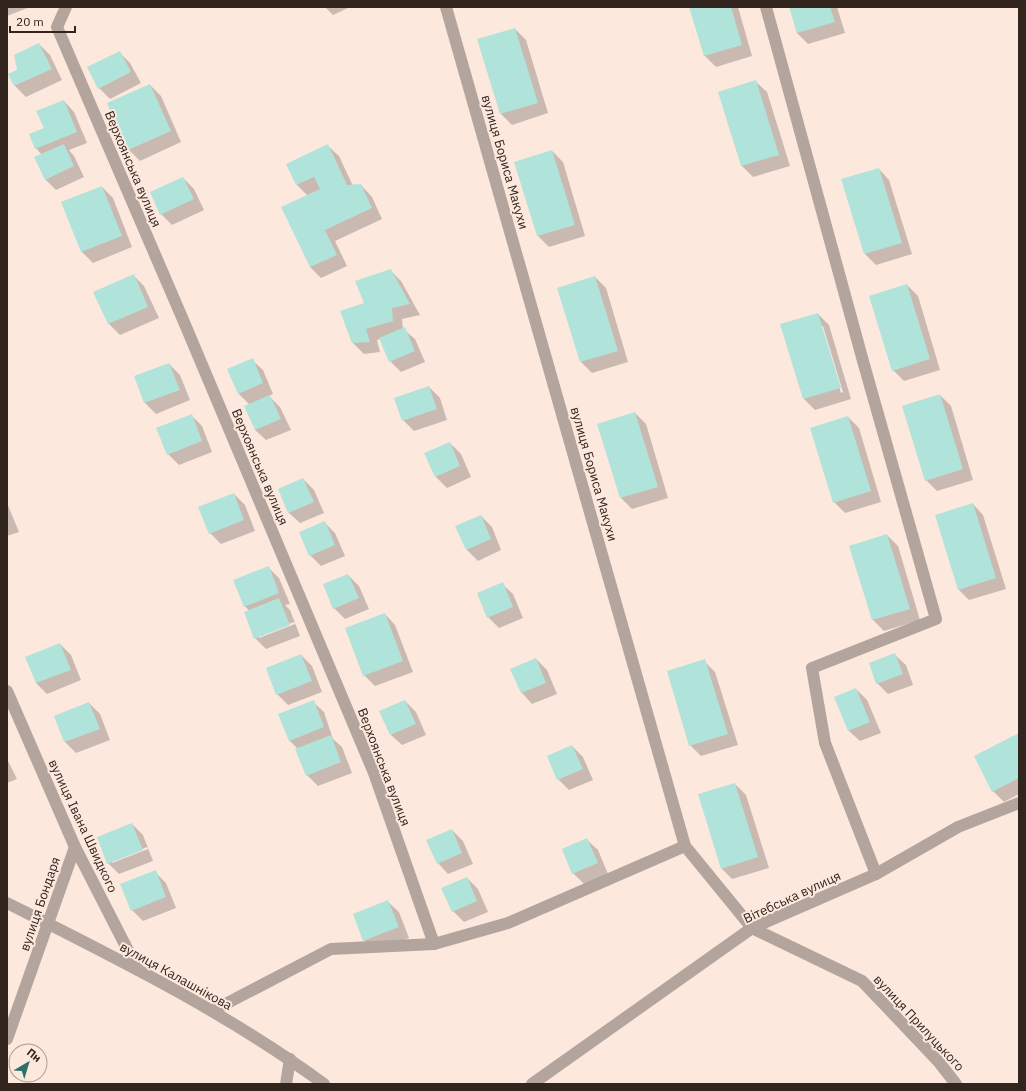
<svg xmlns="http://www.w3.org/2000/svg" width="1026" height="1091" font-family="'IBM Plex Sans',sans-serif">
<rect width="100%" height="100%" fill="#fde8de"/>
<g fill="#0003" fill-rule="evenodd">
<path d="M7,7H30L7,16Z"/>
<path d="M325,7H350L333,15Z"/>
<path d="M690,7H738L752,56L716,67L705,56Z"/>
<path d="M790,7H837L845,33L808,44L797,33Z"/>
<path d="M515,29L526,40L548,113L512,125L501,114Z"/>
<path d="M39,44L50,55L62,80L26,97L15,86L10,74L18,70Z"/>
<path d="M119,52L130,63L141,83L110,99L99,88Z"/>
<path d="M756,82L767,92L790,166L753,177L742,166L720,92Z"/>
<path d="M150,85L161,96L181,142L140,161L129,150L108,104Z"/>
<path d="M64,101L74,112L87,143L69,150L74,156L84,177L56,190L45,179L42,155L36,148Z"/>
<path d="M328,146L339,156L353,186L361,185L372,197L382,219L335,241L347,266L321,278L310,267L308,196L297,185Z"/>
<path d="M552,151L563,162L585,236L549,247L538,236Z"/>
<path d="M879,169L889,180L912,254L876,265L865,254Z"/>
<path d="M183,178L194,189L204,210L172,225L161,214Z"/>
<path d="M102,187L113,198L132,247L93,263L82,252L62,202Z"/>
<path d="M390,270L401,281L420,315L402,319L403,329L415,339L425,362L401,372L390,361L380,339L377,340L380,352L364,354L353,343L365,303Z"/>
<path d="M133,275L144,286L159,318L120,335L109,324L95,292Z"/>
<path d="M595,277L606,288L628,362L592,373L581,362L558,288Z"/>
<path d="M907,285L918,296L940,370L904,381L893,370Z"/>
<path d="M818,314L829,325L851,399L815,410L804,399ZM821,326H823L843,392L841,393Z"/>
<path d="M252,360L263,370L273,394L269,396L280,407L291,430L266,440L255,430L250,405L238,393Z"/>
<path d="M169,364L180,375L190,400L156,414L145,403L135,377Z"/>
<path d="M429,387L440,398L447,420L414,431L403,420Z"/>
<path d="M940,395L951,406L973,480L937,491L926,480Z"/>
<path d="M635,413L646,424L668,498L632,509L621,498Z"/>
<path d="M191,415L202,426L212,452L179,465L168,454Z"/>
<path d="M848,417L859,428L881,502L845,513L834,502Z"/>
<path d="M450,443L461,454L471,477L447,488L436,477L426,454Z"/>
<path d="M303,479L314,490L324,513L300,523L289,513L279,489Z"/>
<path d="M234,494L245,505L255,531L221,544L210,533Z"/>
<path d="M7,503L19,532L7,536Z"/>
<path d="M973,504L983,515L1006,589L969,600L958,589Z"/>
<path d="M481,516L492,527L501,550L478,561L467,550L457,527Z"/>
<path d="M324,522L335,533L345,556L321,566L310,555Z"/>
<path d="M887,535L898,546L920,620L884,631L873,620L850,546Z"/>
<path d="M268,567L279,578L290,604L285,605L290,610L300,636L266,649L255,638L249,611L245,606ZM294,622L295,624L259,638V636Z"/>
<path d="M348,575L359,586L369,609L345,619L334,608Z"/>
<path d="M502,584L513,594L523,618L499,628L488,617Z"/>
<path d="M385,614L395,625L413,672L375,686L364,675Z"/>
<path d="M60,644L71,655L81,680L47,694L36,683Z"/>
<path d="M301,655L312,666L322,692L288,705L277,694Z"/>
<path d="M895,655L906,665L913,685L888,694L877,683Z"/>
<path d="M536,659L547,670L557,694L532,704L522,693L511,670Z"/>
<path d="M704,661L715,672L738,745L701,756L690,745Z"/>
<path d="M856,689L867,700L881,733L860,741L849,731Z"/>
<path d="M405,701L416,712L426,735L402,745L391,735Z"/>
<path d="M313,702L324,712L333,739L342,747L352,773L318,786L307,775L298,749L289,740Z"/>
<path d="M89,703L100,714L110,740L76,753L65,742L55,716Z"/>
<path d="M1019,734V794L1004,802L993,791Z"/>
<path d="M572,746L583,757L593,780L569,790L558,779Z"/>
<path d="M7,759L17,779L7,783Z"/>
<path d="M735,784L746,795L769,868L732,879L721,868Z"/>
<path d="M132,824L143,835L153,861L119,874L108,863ZM147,847L148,849L112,863V861Z"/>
<path d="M452,830L463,841L473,864L448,874L438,863Z"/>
<path d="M587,840L598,850L608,874L584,884L573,873Z"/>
<path d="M155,872L166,883L176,908L143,921L132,910Z"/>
<path d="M467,878L478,889L488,912L464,922L453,911Z"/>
<path d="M388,902L399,912L409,938L375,951L364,940Z"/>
</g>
<g fill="#b0e3d9">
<path d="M689,7H731L742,45L704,56Z"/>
<path d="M789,7H830L835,22L797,33Z"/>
<path d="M515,28L538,103L500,114L477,39Z"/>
<path d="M39,43L52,69L14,86L8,74L17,70L14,55Z"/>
<path d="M120,51L131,72L98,89L87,67Z"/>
<path d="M756,80L779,155L741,166L718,92Z"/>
<path d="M150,84L171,131L128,150L107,103Z"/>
<path d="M64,100L77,132L35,149L29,134L44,128L36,111Z"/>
<path d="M64,144L74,166L45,180L34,157Z"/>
<path d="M328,144L347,185L361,184L372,208L325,230L337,255L310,267L281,207L320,189L314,177L296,185L286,164Z"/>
<path d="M552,150L575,225L537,236L514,162Z"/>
<path d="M879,168L902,243L864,254L841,179Z"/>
<path d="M183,177L194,199L160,215L150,192Z"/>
<path d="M102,186L122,236L81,252L61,202Z"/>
<path d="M391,269L410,304L392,308L393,321L366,329L370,342L352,343L340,311L364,303L355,281Z"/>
<path d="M134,274L148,307L108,324L93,292Z"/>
<path d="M595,276L618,351L580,362L557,288Z"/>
<path d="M907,284L930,359L892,371L869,296Z"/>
<path d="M818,313L841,388L803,399L780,324Z"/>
<path d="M405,327L415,351L389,362L379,338Z"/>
<path d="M253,358L263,383L238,394L227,369Z"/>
<path d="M169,363L180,390L144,403L134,376Z"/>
<path d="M429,386L437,409L402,421L394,398Z"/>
<path d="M940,394L963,469L925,481L902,406Z"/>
<path d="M270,395L281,419L255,430L244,406Z"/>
<path d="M635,412L658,487L620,498L597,424Z"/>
<path d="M192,414L202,441L167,455L156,428Z"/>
<path d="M848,416L871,491L833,503L810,428Z"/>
<path d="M450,442L460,466L435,477L424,453Z"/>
<path d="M303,478L314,502L288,513L278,489Z"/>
<path d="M234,493L244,520L209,534L198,507Z"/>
<path d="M973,503L996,578L958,590L935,515Z"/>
<path d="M481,515L491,539L466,550L455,526Z"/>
<path d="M325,521L335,545L309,556L299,532Z"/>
<path d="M887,534L910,609L872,620L849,546Z"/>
<path d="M269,566L279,593L244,607L233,580Z"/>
<path d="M348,574L359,598L333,609L323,584Z"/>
<path d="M503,582L513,607L487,618L477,593Z"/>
<path d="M279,598L290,625L254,639L244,612Z"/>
<path d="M385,613L403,661L363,676L345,628Z"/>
<path d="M60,643L71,670L36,683L25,657Z"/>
<path d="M895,653L903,674L876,684L869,663Z"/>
<path d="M301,654L312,681L276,695L266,668Z"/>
<path d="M536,658L546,683L521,693L510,669Z"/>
<path d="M705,659L728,734L689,746L667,671Z"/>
<path d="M856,688L870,722L848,731L834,697Z"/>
<path d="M314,700L324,727L289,741L278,714Z"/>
<path d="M405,700L416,724L390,735L379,711Z"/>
<path d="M89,702L100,729L64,742L54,716Z"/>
<path d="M1019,733V778L992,792L974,756Z"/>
<path d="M331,735L341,762L306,776L295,749Z"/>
<path d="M572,745L583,769L557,780L547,756Z"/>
<path d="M735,783L758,857L721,869L698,794Z"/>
<path d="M132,823L143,850L107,864L97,837Z"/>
<path d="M452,829L462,853L437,864L426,840Z"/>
<path d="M587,838L598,863L572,874L562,849Z"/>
<path d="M156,870L166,897L131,911L120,884Z"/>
<path d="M467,877L477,901L452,912L441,888Z"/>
<path d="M388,900L399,927L363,941L353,914Z"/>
</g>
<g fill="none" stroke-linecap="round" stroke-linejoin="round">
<g stroke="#b3a59d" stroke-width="12">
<path d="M66,7L57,27L184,322L374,773L434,944"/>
<path d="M446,7L685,846L752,928L862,981L938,1061L956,1084"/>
<path d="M766,7L863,361L936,619L812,668L825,743L876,874"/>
<path d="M7,691L75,847L138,970"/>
<path d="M7,903C116,958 226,1012 324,1084"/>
<path d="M212,1011L331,949L434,944L508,923L685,846"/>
<path d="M7,1039L75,847"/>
<path d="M286,1084L290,1059"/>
<path d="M532,1084L752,928L876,874L958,827L1019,803"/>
</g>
</g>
<g text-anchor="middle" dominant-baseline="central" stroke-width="4" stroke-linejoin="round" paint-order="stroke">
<g font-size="13" fill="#31251e" stroke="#fde8de">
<text transform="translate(505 162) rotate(74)">вулиця Бориса Макухи</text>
<text transform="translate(133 169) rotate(67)">Верхоянська вулиця</text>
<text transform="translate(260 467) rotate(67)">Верхоянська вулиця</text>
<text transform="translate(594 474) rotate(74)">вулиця Бориса Макухи</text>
<text transform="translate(384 767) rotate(69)">Верхоянська вулиця</text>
<text transform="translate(83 826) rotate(65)">вулиця Івана Швидкого</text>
<text transform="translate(792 897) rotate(-25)">Вітебська вулиця</text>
<text transform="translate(40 904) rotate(-71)">вулиця Бондаря</text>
<text transform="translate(176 976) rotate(29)">вулиця Калашнікова</text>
<text transform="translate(919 1023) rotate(47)">вулиця Прилуцького</text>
</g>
</g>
<rect width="1026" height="1091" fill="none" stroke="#31251e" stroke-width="16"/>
<g transform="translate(28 1063) rotate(38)"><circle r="19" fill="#fde8de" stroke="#ab9a91"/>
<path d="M0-3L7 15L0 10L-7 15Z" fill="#2b7166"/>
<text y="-6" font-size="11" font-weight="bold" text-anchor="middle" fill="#31251e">Пн</text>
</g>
<path d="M10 26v6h65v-6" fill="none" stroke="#31251e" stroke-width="2"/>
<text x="16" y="26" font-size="12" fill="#31251e" stroke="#fde8de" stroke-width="3" paint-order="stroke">20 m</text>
</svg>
